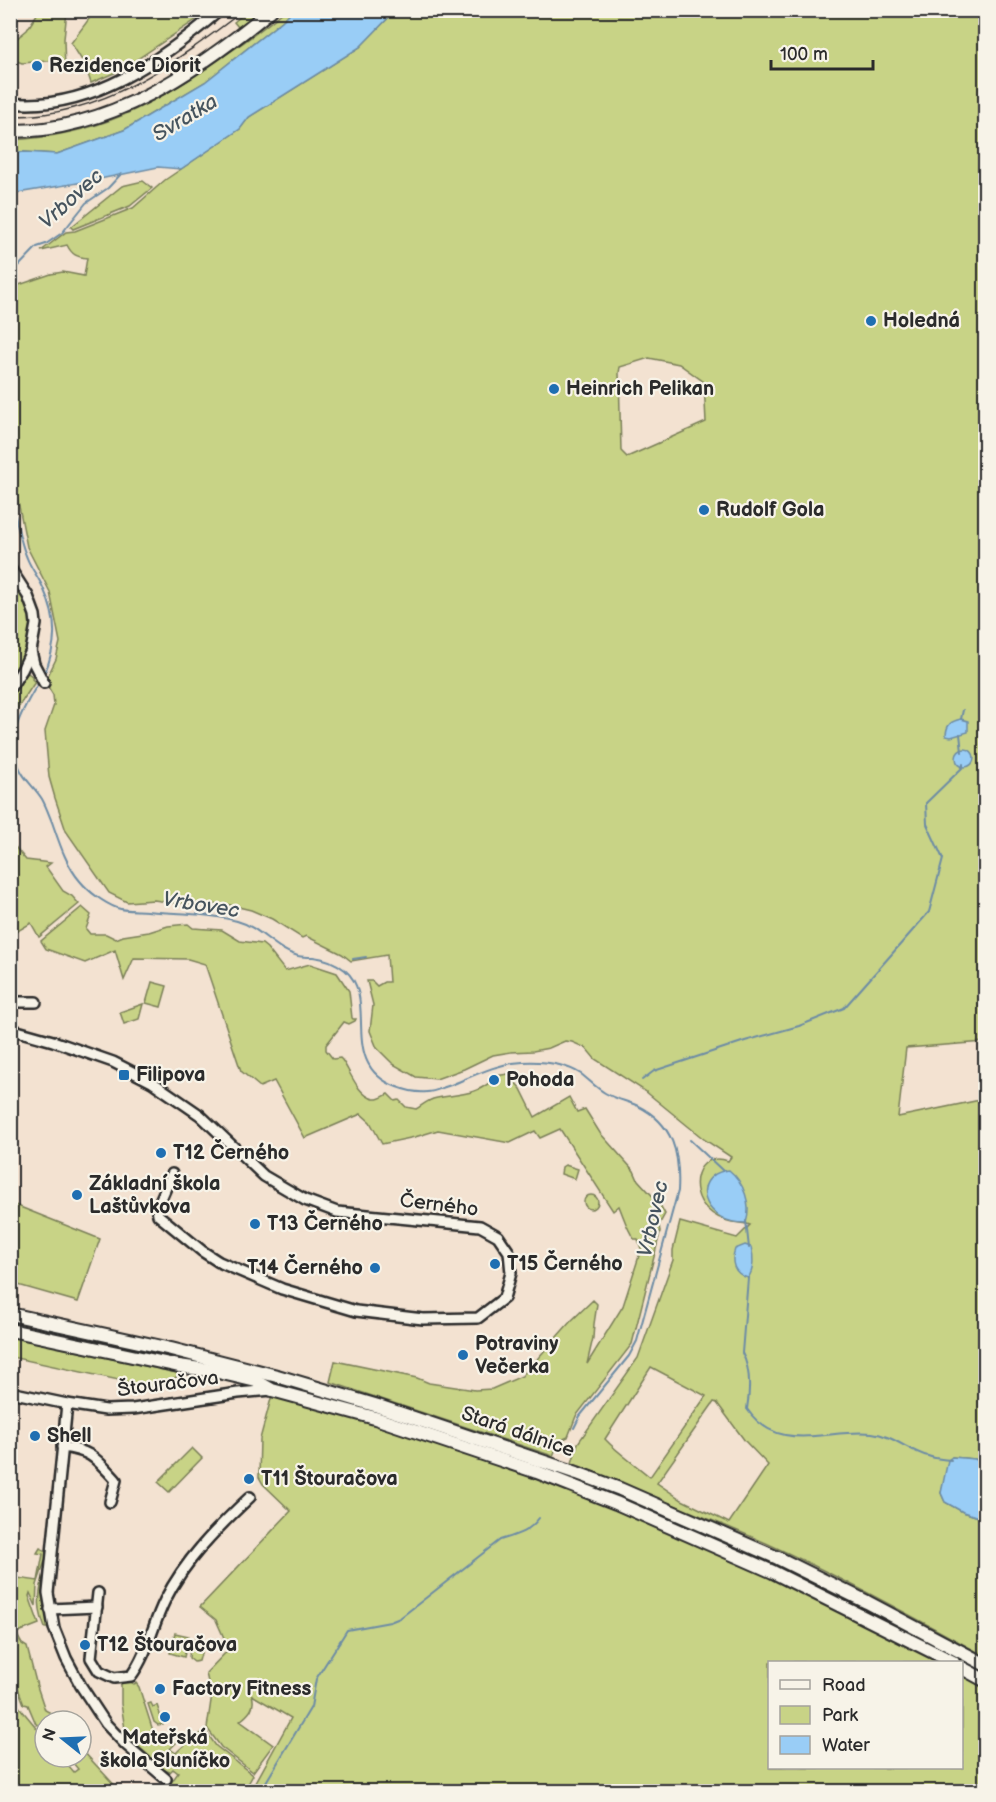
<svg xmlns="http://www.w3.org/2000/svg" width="996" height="1802" font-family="'Balsamiq Sans',sans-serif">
<rect width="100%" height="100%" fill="#f3e2d1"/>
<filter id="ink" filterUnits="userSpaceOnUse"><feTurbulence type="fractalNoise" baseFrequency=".0167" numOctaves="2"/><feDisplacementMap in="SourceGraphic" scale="12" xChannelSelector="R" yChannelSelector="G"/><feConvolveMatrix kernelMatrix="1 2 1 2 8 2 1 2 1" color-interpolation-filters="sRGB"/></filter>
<g filter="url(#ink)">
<g fill="#c8d386" stroke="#7a7f58" stroke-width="1.5" fill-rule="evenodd">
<path d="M39,11H67L64,39L65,71L62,72L60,60L22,63L11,59V43L27,30Z"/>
<path d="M92,11V10L209,11L121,70L91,83L85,65L71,43L89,19Z"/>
<path d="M247,11H260L238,27L234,22Z"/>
<path d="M284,11H292L282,21L205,82L124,130L57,154L24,152L11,154L10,140C96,136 153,106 221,58C243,43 265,28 284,11Z"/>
<path d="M395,11H985V1042L906,1048L898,1117L985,1099V1465L975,1459L952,1457L941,1493L945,1502L963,1512L985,1519V1656C913,1617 841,1577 766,1543C702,1515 636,1491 572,1463L578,1443L638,1358L673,1260V1250L680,1222L737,1238L750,1225C744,1223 738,1223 732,1222C722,1220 714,1216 707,1209C687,1190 696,1150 728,1161L731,1157L705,1140L645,1091L595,1059L586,1048L572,1042L565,1041L549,1048L533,1051L511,1052L493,1055L464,1069L436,1079L416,1077L393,1064L377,1048L370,1031L373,1005L367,981H372L377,986L384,982H389L387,955L351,961L342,954L306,936L302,938L272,919L251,910L230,905L174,903L154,900L127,902L109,893L66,831L55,798L49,777L45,731L54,705L53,695L45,682L56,659L60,642L50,592L27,547L11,465L10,288L51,274L63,272L84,276L87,258C77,257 72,255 67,245L41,251L66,232L75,231L133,208L165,180L240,129L249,117L360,47ZM649,358L679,364L704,382L706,422L627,457L621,451L619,373L620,367ZM651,1367L706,1396L650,1477C635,1464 619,1454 605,1439ZM714,1402L717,1403L745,1441L768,1465L729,1523L682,1500L657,1483Z"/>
<path d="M143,181L152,188L130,206L73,229L71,227L122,186Z"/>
<path d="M11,573C23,595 38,617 30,644C26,657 16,669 11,681Z"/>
<path d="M24,670L33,677L32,679L35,682L11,718L10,693Z"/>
<path d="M11,842L26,860L51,863L46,867L63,891L72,896L79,904L39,937L31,923L11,935Z"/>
<path d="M82,907L91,915L86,929L90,934H106L116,939L123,936L149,932L168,926L188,924L193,928L222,930L240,941L262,944L267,948L285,971L310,964L337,973L349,991L352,1018L353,1019H356L355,1021L349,1024L344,1022L326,1045V1050L333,1059L340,1058L342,1060C350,1071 358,1096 374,1099C379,1100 384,1096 388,1094L395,1101L399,1100L406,1107L416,1109C421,1106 427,1101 433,1099C453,1094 482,1096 495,1076L508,1074L521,1089L535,1117L569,1097L577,1112L585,1109L600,1133L634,1171L638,1180L659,1203L665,1214L659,1225L660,1232L656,1249L632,1344L576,1416L568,1437L559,1441L553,1456L330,1382L335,1361L417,1378L429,1383L475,1390L492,1389L522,1376L571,1321L593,1300L597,1304L594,1324L593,1338L587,1364L623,1306L640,1253L642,1252L638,1239H634C627,1229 624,1218 619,1206L613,1211L560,1129L540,1138L535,1131L510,1143L438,1130L415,1137L382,1144L370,1122L361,1114L305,1138L274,1081L260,1087L241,1071L205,964L188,959L134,958L124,980L115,950L85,963L46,949L41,941Z"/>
<path d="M152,982L167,986L161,1007L146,1003Z"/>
<path d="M143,1004L139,1019L124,1024L120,1012Z"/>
<path d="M565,1165L578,1169L575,1179L561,1174L562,1167Z"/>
<circle cx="591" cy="1202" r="7"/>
<path d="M10,1203L100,1239L78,1302L11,1283Z"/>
<path d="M11,1337L182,1374L156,1388L11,1357Z"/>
<path d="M277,1381L332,1397L560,1471L677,1518L675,1521L590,1487L331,1400L276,1384Z"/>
<path d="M272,1395L373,1423L570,1490L771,1576L942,1662H770V1768H962V1673L985,1687V1791H251L291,1718L252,1695C256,1707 249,1714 240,1721L273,1745L253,1772L221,1747L207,1728L213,1687H209L206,1673L229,1649L216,1620L200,1607L291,1511L263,1484L259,1477L260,1439Z"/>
<path d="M192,1448L202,1458L169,1492L158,1482Z"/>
<path d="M689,1524C790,1570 890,1617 985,1671V1675L907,1632L810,1583L688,1527Z"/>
<path d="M40,1548L48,1552L37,1585L36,1606L30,1593L29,1596L39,1624L16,1633L22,1644L27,1647L37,1686L45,1710L51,1713L56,1721H45V1728L36,1724L28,1705L24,1704L16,1683L10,1681L11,1577L38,1581L43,1554L37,1553Z"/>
<path d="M49,1557L50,1628H45C34,1601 41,1583 49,1557Z"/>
<path d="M175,1633L189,1636L184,1657L170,1653Z"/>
<path d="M195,1639L201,1640L203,1646L199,1661L194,1662L189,1658L190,1646Z"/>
<path d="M128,1681L134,1684L136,1683L139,1687L154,1734L158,1739L176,1743L170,1749L176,1753C185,1743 195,1739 205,1730L216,1746L253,1775L244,1791H165L178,1773L173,1769L170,1772L158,1768L159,1765L126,1735L121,1704V1682Z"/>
<path d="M11,1697L45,1738V1757H61L74,1772L78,1769L68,1757H81V1749L120,1791H11Z"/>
<path d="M151,1703L153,1707L157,1705L163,1724L158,1725L154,1722L148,1704Z"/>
</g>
<g fill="#99cdf6" stroke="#6d8ca5" stroke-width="1.5">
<path d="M292,11H395L360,47L249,117L240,129L181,169L158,167L90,181L11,194V154L24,152L57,154L124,130L205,82L282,21Z"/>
<path d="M961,719L968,721V732L951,737L946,736C946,725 951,721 961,719Z"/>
<circle cx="965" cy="758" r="9"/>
<path d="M729,1170C744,1182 752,1205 746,1223C737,1223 728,1222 719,1216C697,1201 700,1173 729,1170Z"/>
<path d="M745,1245L751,1247C754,1257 754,1270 748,1278C734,1274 730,1263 735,1249Z"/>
<path d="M952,1457L975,1459L985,1465V1519L963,1512L945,1502L941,1493L948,1460Z"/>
</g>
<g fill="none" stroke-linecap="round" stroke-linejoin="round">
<g stroke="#6d8ca5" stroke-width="2">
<path d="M10,277L15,270L37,247L46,244L62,233L86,203L108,188L121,174"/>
<path d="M10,490C15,513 18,537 27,558C31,569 40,579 44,590C58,621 57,644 44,675"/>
<path d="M39,682C23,709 3,739 21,771C26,781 36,789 42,799C46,806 49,815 52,822C59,842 66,865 80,881C89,892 104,903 117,908C126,911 137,910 147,911C176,914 208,913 237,921C260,927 275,950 298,956C303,957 308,957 313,957C324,958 336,963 345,970C380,1000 336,1064 397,1087C405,1090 418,1093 427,1092C435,1092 443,1087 451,1085C473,1076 498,1063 523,1062C543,1061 563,1063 581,1074C589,1080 596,1088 605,1093C615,1099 627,1101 638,1106C674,1124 680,1154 678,1191L637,1341L629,1356L580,1416L574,1428"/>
<path d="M961,719L963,710"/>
<path d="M960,734L962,752"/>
<path d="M353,959L366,957"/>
<path d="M642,1080L654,1071L745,1041L799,1026L844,1008L929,912L943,859L927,824L926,803L963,767V764"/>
<path d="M690,1140L723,1171"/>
<path d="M746,1221L749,1248"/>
<path d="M748,1278L742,1353C751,1369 750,1391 747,1409C778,1455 828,1428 872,1433C892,1435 909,1451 928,1456C935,1459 943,1459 951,1460"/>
<path d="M260,1792L311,1707L316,1679L347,1630L390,1622L400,1618L500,1540C516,1535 529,1532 539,1518"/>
</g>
<defs>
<g id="minor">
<path d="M10,103C90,112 163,59 220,10"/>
<path d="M10,568L28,596L35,615L36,624L31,651L34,664L44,683"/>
<path d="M10,688L22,670L31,651"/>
<path d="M10,1002H36"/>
<path d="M10,1029L53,1041L113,1062L152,1082L200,1115L264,1176L305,1200L337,1212L480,1226L498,1236L509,1252L511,1273L504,1298L478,1318L423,1319L356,1311L282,1289L219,1262L202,1251L158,1215L157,1208L172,1174"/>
<path d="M10,1392L67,1404L106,1410L133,1409L238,1393L272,1390"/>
<path d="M67,1404L48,1593L54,1628L66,1658L81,1686L106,1724L125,1744L166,1779"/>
<path d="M62,1447C93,1451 96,1459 116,1480L110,1502"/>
<path d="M98,1593L91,1658L99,1671L114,1678L131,1676C148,1653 152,1626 165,1600C185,1560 217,1528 250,1497"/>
<path d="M50,1609L97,1607"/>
</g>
<g id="major">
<path d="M10,131C109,132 198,71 271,10"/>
<path d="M10,1314L171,1349L277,1376L378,1406L577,1473L620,1489L778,1558L867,1602L986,1665"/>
<path d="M10,1330L179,1366L214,1371L256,1381L272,1390L375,1418L537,1472L616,1503L773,1572L953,1662"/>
<path d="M962,1668L986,1681"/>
</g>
</defs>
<use href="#minor" stroke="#2b2b2b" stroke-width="14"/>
<use href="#major" stroke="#2b2b2b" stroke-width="16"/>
<use href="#minor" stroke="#f7f3e8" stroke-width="9"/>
<use href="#major" stroke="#f7f3e8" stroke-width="12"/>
<path stroke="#2b2b2b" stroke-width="1.5" d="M10,116C101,118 175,63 244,10"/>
</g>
</g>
<g fill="#1f6fb2" stroke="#f7f3e8" stroke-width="2">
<circle cx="37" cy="66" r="6"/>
<circle cx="871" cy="321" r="6"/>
<circle cx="554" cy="389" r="6"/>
<circle cx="704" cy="510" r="6"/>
<rect x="118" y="1069" width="12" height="12" rx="3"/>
<circle cx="494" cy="1080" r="6"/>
<circle cx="161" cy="1153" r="6"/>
<circle cx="77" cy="1195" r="6"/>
<circle cx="255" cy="1224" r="6"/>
<circle cx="495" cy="1264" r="6"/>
<circle cx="375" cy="1268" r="6"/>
<circle cx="463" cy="1355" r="6"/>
<circle cx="35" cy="1436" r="6"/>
<circle cx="249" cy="1479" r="6"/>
<circle cx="85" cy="1645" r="6"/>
<circle cx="160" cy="1689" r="6"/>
<circle cx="165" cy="1717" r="6"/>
</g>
<g text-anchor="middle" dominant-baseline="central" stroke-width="4.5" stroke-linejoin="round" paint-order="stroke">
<g font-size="20" font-weight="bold" fill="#2b2b2b" stroke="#f7f3e8" text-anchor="start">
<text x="49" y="66">Rezidence Diorit</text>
<text x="883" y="321">Holedná</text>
<text x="566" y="389">Heinrich Pelikan</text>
<text x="716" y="510">Rudolf Gola</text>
<text x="136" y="1075">Filipova</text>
<text x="506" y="1080">Pohoda</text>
<text x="173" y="1153">T12 Černého</text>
<text x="89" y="1184">Základní škola<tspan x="89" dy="23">Laštůvkova</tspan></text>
<text x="267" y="1224">T13 Černého</text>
<text x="507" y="1264">T15 Černého</text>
<text x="363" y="1268" text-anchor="end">T14 Černého</text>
<text x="475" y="1344">Potraviny<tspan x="475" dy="23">Večerka</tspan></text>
<text x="47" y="1436">Shell</text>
<text x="261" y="1479">T11 Štouračova</text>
<text x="97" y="1645">T12 Štouračova</text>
<text x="172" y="1689">Factory Fitness</text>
<text x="165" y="1738" text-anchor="middle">Mateřská<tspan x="165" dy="23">škola Sluníčko</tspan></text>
</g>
<g font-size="20" fill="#2b2b2b" stroke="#f7f3e8">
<text transform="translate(439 1205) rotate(7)">Černého</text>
<text transform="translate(168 1384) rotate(-7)">Štouračova</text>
<text transform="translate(518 1432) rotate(19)">Stará dálnice</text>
</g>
<g font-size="21" font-style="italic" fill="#46545e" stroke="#f7f3e8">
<text transform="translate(185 118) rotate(-31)">Svratka</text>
<text transform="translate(71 199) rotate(-42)">Vrbovec</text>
<text transform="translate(201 905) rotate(9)">Vrbovec</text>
<text transform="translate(653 1219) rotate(-77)">Vrbovec</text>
</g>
</g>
<rect width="996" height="1802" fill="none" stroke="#f7f3e8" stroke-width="36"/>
<rect x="18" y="18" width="960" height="1766" fill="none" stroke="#2b2b2b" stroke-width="2" filter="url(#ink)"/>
<rect x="768" y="1661" width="195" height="108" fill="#f7f3e8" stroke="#a5a39c" stroke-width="1.5"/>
<rect x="780" y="1680" width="30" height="9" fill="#f7f3e8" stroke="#a5a39c" stroke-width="1.5"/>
<text x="822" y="1691" font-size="18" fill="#2b2b2b">Road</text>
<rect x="780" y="1706" width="30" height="18" fill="#c8d386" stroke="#a5a39c" stroke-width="1.5"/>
<text x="822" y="1721" font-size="18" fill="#2b2b2b">Park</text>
<rect x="780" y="1736" width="30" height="18" fill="#99cdf6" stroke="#a5a39c" stroke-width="1.5"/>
<text x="822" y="1751" font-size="18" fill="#2b2b2b">Water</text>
<g transform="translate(63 1739) rotate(288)"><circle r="28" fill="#f7f3e8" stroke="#a5a39c" stroke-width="1.5"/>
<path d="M0-4.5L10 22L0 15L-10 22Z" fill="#1f6fb2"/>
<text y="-9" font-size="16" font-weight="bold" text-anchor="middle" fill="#2b2b2b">N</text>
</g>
<path d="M771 60v9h102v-9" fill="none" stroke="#2b2b2b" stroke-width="3"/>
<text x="780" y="60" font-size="18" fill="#2b2b2b" stroke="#f7f3e8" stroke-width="4.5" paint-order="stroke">100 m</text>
</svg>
